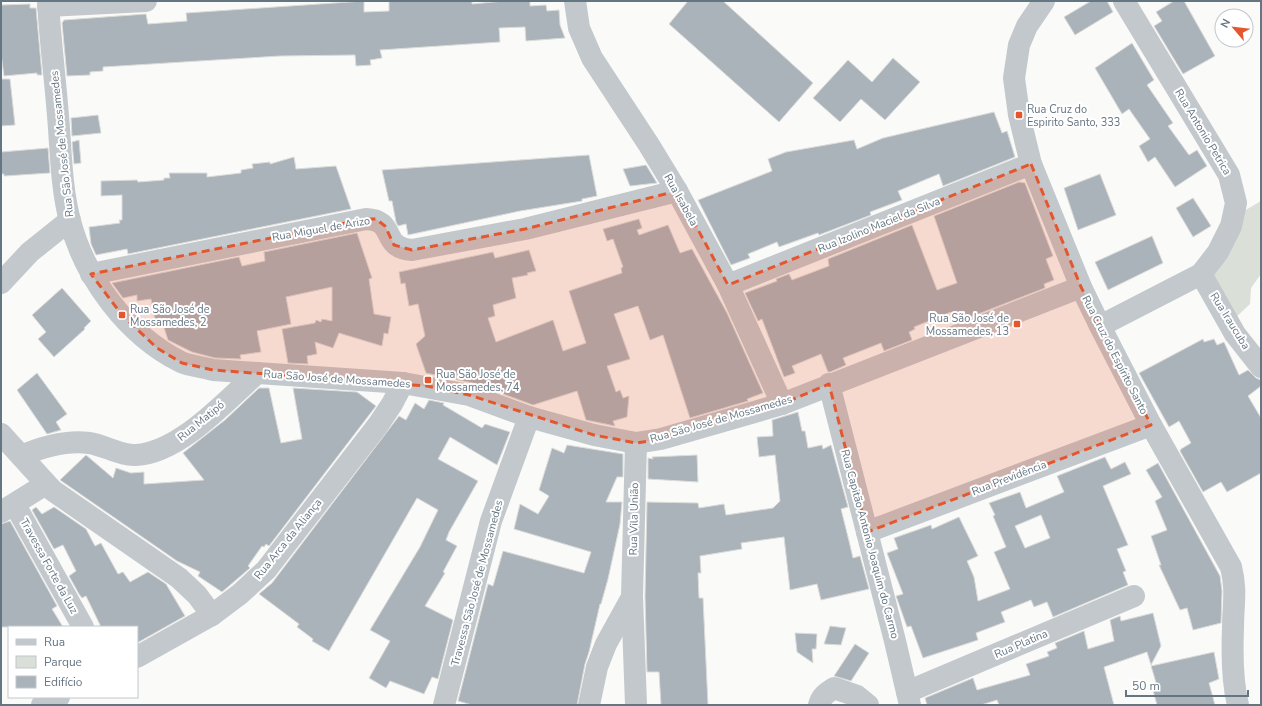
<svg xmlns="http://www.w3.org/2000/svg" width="1262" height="706" font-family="'Nunito Sans',sans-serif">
<rect width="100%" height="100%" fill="#fafaf8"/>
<path fill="#dadfd7" d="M1261,201V274L1251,288L1250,304L1235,318L1209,277L1244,211Z"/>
<g fill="#aab3b9" stroke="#dcdcda" fill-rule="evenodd">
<path d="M364,1V12L389,11V1H472V4L504,1H530V6L546,5L547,11L559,10L560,25L565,38L526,41L525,27L499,28L500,42L380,50L382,58L370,60L371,65L356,66L355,55L280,56L103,67V71L90,72V75L67,76L62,23L64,20L146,14L148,24L187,21L186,13Z"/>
<path d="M688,1H723L813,83L779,122L669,24Z"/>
<path d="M1091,1H1107L1113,12L1075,35L1064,17Z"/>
<path d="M1174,1H1184L1215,56L1183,74L1154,26L1162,21L1156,12Z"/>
<path d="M30,4V8H36L42,75H37V73L4,76L1,54V5Z"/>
<path d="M1132,43L1154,80L1147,85L1173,123L1168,126L1189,155L1197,150L1207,166L1175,187L1155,157L1148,162L1139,146L1150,139L1129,109L1122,114L1095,68Z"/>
<path d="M893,58L920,82L885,120L861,99L840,122L813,98L848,60L872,82Z"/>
<path d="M1,79H10L15,125L1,126Z"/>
<path d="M994,112L1002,133L1007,131L1015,157L943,186L939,174L898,191L902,200L870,212L871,215L819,235L818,233L779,247L777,242L748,254L750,258L731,265L698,200L772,171L768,159L786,152L854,140L857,149L883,138Z"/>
<path d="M98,115L101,133L72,136L71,118Z"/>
<path d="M79,140L81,163L74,164L72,142Z"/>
<path d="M48,148L50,173L4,176V174H1V152Z"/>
<path d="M589,155L597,196L582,199V201L520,211L408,235L406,224L398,226L396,222L392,201H389L382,170Z"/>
<path d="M294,157L296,169L336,166L351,209L128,254L127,249L96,255L91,244L89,227L120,223L119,220H122V195L101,196V181L137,180L138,182L164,180V178H170L169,173H207V177L241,173V170L253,168L252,164L270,162V164Z"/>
<path d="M646,165L657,183L630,186L623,169Z"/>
<path d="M1100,174L1116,215L1078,230L1064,188Z"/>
<path d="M1019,182L1025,183L1053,256L1046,259L1054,280L1044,284L1045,288L955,323L951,312L914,327L915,329L909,332L912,340L884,351L881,343L843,358L846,365L830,372H828L821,354L792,366L795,373L784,377L762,319L758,321L745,293L777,281L776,279L789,274L792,280L829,266L828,259L912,225L937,290L957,283L934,216Z"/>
<path d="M1193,198L1211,226L1193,237L1176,208Z"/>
<path d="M639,219L642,228L637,230L639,235L668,225L680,253L692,249L727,313L763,393L747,399L748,401L690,418L663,335L650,340L638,306L614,314L630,359L607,366L616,392L620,390L623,398L629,396L627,417L613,421L615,426L586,420L577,391L533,405L473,383L426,373L416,344L425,336L418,304L409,306L405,283L401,284L399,272L493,252L495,258L529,250L536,271L527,273L528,275L512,278L516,298L493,305L495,316L488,318L496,342L553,320L563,351L586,343L569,291L622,273L621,268L623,267L613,239L607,241L603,229Z"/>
<path d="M357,233L372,278L369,279L374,314L391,317L388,334L384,333L382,346L339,333L333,348L315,342L317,354L307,356L308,364L288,363L282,329L315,323L316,320L321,322L322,319L332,321V287L286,297L291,324L257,331L261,352L240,355L241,359L215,358L192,352L168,340L161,318L155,319L151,299L137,301V295L123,298L112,283L239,257L242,266L265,261L264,252Z"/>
<path d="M1152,236L1163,263L1108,290L1095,262Z"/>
<path d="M62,288L91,321L84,328L85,329L54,357L38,339L46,332L32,315Z"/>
<path d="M1203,339L1204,342L1214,339L1217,345L1224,342L1239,375L1248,370L1256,378L1261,380V386L1248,396L1261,418V473L1227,492L1221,482L1203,492L1180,451L1181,449L1191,443L1179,421L1169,427L1139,373Z"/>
<path d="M37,373L67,414L56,422L61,430L47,434L17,390Z"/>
<path d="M259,388H269L281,443L302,439L293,388L357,392L376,406L269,546L266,544L264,547L262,546L248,566L250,568L222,592L198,576L200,572L177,561L60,480L86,455L113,478L116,468L131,473L144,472V484L204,480L183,453L225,420Z"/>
<path d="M429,400L444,403L443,405L482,428L485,424L510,432L497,465L450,437L438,459L478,481L449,532L446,540L457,546L443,572L445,573L425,606L453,620L438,679L432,677L424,694L390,681L386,688L369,678L390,641L370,630L420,547L438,510L417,498L329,651L312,641L313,639L297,627L299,624L259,594L272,583L399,416L406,420L415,403L424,409Z"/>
<path d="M798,412L802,431H805L808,448L822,445L823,449L831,445L848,507L841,509L849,541L853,558L860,556L869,589L821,600L817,584L790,590L784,537L741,543L742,549L700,556L701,573H698L699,598H703L708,705H661L659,672H647L645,596L647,502L698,503L699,508L724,504L726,515L773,508L780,501L775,455L759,457L757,437L773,436L772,420Z"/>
<path d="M567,445L623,454V477H617L606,502H622L620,524L608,579L601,604H600L589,652L585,664L577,705H472L458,701L488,584L493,586L503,551L584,573L591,552L514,529L520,504L538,514L549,496L539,490L552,448L564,453Z"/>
<path d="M697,455L698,482L648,479V458L653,459L652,457Z"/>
<path d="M1105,457L1111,469L1125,462L1131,474L1103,486L1128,545L1117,549L1126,571L1123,572L1128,585L1053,617L1047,602L1034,607L1031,600L1001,612L1005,622L976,633L978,640L923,658L911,626L907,627L896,596L903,594L887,553L898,549L894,538L931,525L932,529L959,517L978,556L967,561L974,577L978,601L1010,589L994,552L1006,547L993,516L995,515L989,503L1020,492L1026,508L1064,492L1057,476ZM1041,515L1050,538L1025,548L1015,526Z"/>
<path d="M1158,463L1220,576L1222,591L1221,623L1193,630L1187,608L1180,610L1159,565H1161L1151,536L1167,530L1155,501L1162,497L1146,470Z"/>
<path d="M36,507L42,514L54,507L86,529L95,546L101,543L118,574L123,572L130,582L148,572L166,584L185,616L137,643V627H101L86,596L82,598L79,594L69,576L76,571L63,545L54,549L32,510Z"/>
<path d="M10,521L57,606L52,609L63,627H1V524Z"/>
<path d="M1153,613L1161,646L1151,665L1147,652L1104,667L1114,705H999L997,700L981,705H927L925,698L973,678L977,690L1030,675L1026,664L1049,656L1047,652L1057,648L1055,643L1084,631L1088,649L1114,641L1110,620L1120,616L1121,621Z"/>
<path d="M830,626L846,628L841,645L824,644Z"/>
<path d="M795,633L817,634L816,649H812L813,663L797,652Z"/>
<path d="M855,644L869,653L851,681L834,676Z"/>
<path d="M1214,652L1219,679L1209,683L1215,705H1157L1152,687L1157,686L1151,666Z"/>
</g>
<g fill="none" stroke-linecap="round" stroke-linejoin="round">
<g stroke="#c3c8cc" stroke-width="22">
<path d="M48,1C50,39 55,77 58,116C61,150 61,187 70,221C85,278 127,335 181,362C190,366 203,367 213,370L403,383L469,395L529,417L594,435L636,443L661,439L782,404L1081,287"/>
<path d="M575,1L579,28L592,58L649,145L677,191L728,285L782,404"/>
<path d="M1044,1L1027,26L1019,45L1014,78L1019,115L1031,164L1081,287L1100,326L1151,425L1231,567C1237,590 1233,605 1233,628C1232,653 1232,681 1238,705"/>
<path d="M48,6L146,1"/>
<path d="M91,274L366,219C397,220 380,248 412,250L525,229L677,191"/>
<path d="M1201,274L1235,334L1261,367"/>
<path d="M1,283L30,252L70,220"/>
<path d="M728,285L1031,164"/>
<path d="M1100,326L1201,274L1218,252L1231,226L1236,203L1229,175L1124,1"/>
<path d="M829,384L895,641L910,705"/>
<path d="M1,434L52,490L179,578L197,595L212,615"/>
<path d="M21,456C42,447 66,440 89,443C104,445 121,456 136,455C179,453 226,401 257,373"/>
<path d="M15,505L83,627"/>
<path d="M1,512L46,484"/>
<path d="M867,532L1151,425"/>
<path d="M137,657L212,615L240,594L266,570L378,425L392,404L403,383"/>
<path d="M907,692L1134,596"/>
<path d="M42,705L59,697"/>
<path d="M444,705L491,521L529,417"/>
<path d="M589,705L597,667L606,644L632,597"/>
<path d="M636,705L632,596L636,443"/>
<path d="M819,705C821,697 826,693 834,688L857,696L868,705"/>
</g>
</g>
<path fill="#e4572e" fill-opacity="0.2" stroke="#e4572e" stroke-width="3" stroke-dasharray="8 5" stroke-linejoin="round" d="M1031,164L1081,287L1151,425L867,532L829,384L782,404L661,439L636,443L594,435L469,395L427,386L213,370L182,363L157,348L122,315L91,274L366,219H376L385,226L394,245L412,250L525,229L677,191L728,285Z"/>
<g fill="#e4572e" stroke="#fff" stroke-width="1.5">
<rect x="1015" y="111" width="8" height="8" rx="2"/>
<rect x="118" y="311" width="8" height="8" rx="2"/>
<rect x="1013" y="320" width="8" height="8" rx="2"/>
<rect x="424" y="376" width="8" height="8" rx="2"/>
</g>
<g text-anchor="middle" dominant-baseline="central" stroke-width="4" stroke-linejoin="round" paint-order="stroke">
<g font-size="11" fill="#657683" stroke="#fff" text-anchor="start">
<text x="1027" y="109">Rua Cruz do<tspan x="1027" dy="13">Espirito Santo, 333</tspan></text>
<text x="130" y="309">Rua São José de<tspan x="130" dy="13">Mossamedes, 2</tspan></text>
<text x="1009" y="318" text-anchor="end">Rua São José de<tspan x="1009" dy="13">Mossamedes, 13</tspan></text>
<text x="436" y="374">Rua São José de<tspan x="436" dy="13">Mossamedes, 74</tspan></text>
</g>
<g font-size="11" fill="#657683" stroke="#fff">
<text transform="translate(1203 132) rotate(59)">Rua Antonio Petrica</text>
<text transform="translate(62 144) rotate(-96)">Rua São José de Mossamedes</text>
<text transform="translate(681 200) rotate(61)">Rua Isabela</text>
<text transform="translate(879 225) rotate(-22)">Rua Izolino Maciel da Silva</text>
<text transform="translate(321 229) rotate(-10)">Rua Miguel de Arizo</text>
<text transform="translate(1230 321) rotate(58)">Rua Iraucuba</text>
<text transform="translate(1115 355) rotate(63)">Rua Cruz do Espírito Santo</text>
<text transform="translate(337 379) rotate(4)">Rua São José de Mossamedes</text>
<text transform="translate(721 419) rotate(-16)">Rua São José de Mossamedes</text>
<text transform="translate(201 421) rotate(-39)">Rua Matipó</text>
<text transform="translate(1009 478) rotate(-21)">Rua Previdência</text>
<text transform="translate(634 519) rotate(-89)">Rua Vila União</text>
<text transform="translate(288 539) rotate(-51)">Rua Arca da Aliança</text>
<text transform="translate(870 544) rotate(75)">Rua Capitão Antonio Joaquim do Carmo</text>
<text transform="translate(49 566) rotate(61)">Travessa Forte da Luz</text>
<text transform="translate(477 583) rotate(-75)">Travessa São José de Mossamedes</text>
<text transform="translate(1021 644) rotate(-23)">Rua Platina</text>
</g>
</g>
<rect width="1262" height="706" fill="none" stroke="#657683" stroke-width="4"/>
<rect x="8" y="626" width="130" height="72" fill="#ffffff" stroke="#c1c8cd"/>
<rect x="16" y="639" width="20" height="6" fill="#c3c8cc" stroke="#c1c8cd"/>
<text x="44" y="646" font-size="12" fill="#657683">Rua</text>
<rect x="16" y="656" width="20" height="12" fill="#dadfd7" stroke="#c1c8cd"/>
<text x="44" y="666" font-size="12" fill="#657683">Parque</text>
<rect x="16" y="676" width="20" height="12" fill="#aab3b9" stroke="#c1c8cd"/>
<text x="44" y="686" font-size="12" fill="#657683">Edifício</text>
<g transform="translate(1234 28) rotate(298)"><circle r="19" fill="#ffffff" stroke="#c1c8cd"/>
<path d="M0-3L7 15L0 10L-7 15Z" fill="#e4572e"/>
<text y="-6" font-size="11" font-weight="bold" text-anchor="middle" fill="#657683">N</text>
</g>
<path d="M1126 690v6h122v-6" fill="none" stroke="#657683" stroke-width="2"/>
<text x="1132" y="690" font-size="12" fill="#657683" stroke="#ffffff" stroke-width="3" paint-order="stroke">50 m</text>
</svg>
